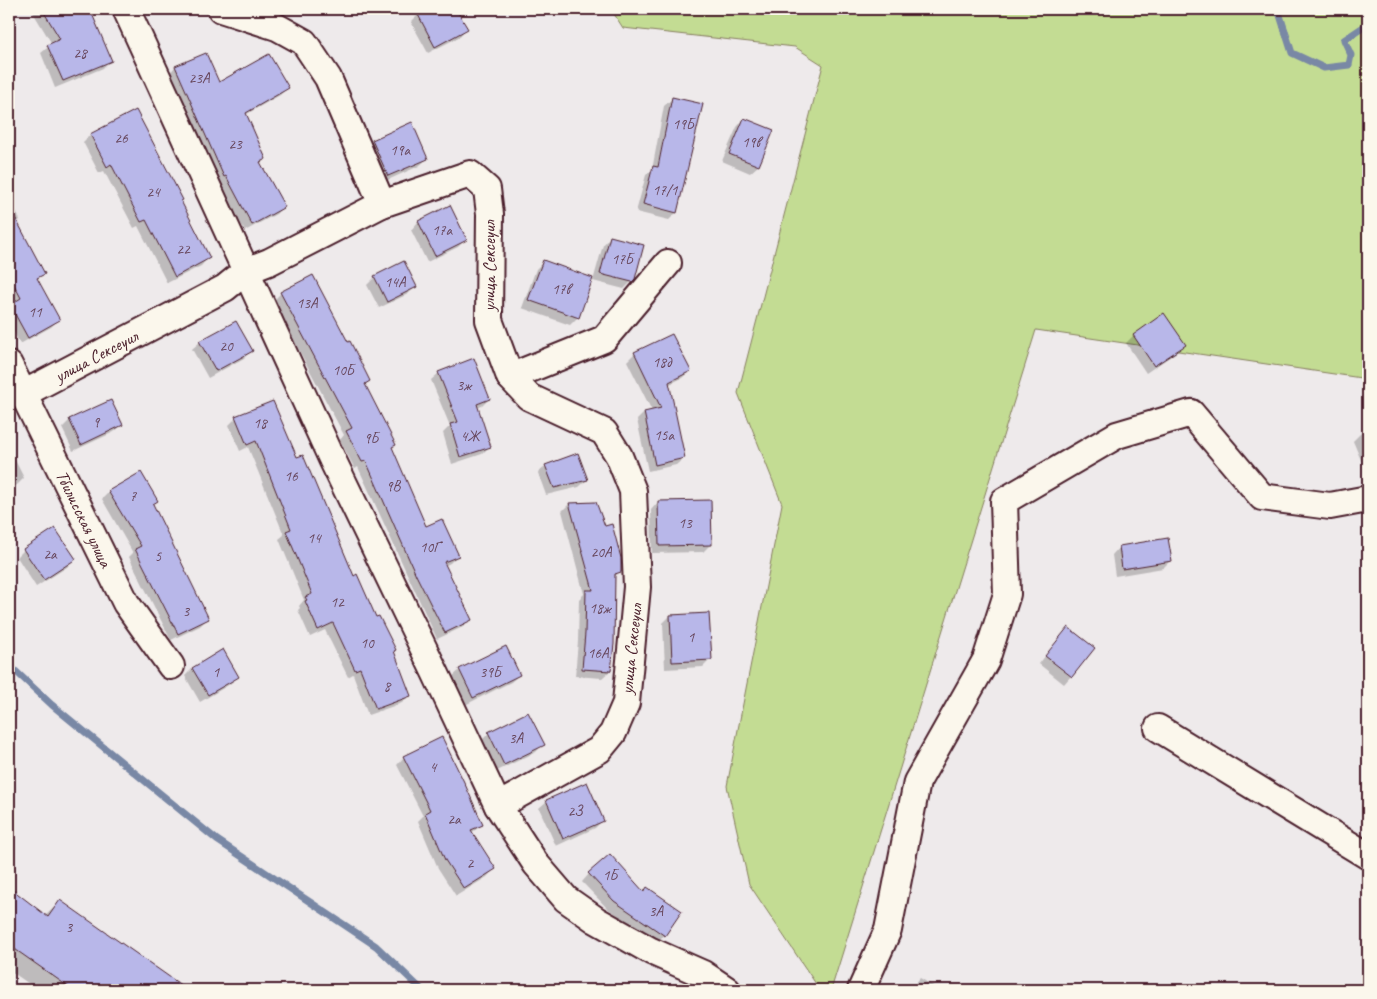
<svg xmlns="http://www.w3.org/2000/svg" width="1377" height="999" font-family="Caveat,sans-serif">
<rect width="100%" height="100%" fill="#eeeaeb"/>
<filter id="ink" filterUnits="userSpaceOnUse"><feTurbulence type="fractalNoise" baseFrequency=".02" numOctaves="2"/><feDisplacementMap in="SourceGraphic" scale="10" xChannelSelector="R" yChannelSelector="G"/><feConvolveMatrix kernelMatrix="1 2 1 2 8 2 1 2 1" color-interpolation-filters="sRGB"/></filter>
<g filter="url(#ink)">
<path fill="#c3dc93" stroke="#867e5f" d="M611,9H1368V379L1036,330L831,990H820L749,884L727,786L782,504L738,393L823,65L795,47L623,28Z"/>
<g fill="#0003">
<path d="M31,9H89L110,60L103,68L55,88L41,53L52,44Z"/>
<path d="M429,9H455L466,29L459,37L428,53L411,22L418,15Z"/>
<path d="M205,54L219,84L287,88L280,95L245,115L265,159L260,164L283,207L276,214L245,231L218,183L168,75L175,67Z"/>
<path d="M672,99L676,213L669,220L636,212L646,175L652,170L664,106Z"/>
<path d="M135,112L208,258L201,266L167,283L138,226L134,228L104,171L99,173L83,142L90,135Z"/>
<path d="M744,119L772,131L758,166L750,173L722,161L737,127Z"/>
<path d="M373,141L427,159L419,166L381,183L366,148Z"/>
<path d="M9,194L20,220L16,223L43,273L37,280L58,320L51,327L20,344L9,323V307L13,304L9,296Z"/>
<path d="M449,207L466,239L458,247L427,262L411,230L418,222Z"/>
<path d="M610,237L631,282L624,289L593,281L603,245Z"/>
<path d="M543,262L578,317L570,325L522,308L536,269Z"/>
<path d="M375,277L415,287L408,294L379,308L367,285Z"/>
<path d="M281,293L369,381L364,386L395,445L391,448L426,528L457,556L450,563L444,566L470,619L463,627L437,639L358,467L355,469L340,440L344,435L273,301Z"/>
<path d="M1133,336L1184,345L1177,352L1146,373L1126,343Z"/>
<path d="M200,342L251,351L244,358L208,378L192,349Z"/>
<path d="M635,353L689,371L682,378L668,385L684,458L676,465L648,471L637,420L644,413L652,411L627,361Z"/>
<path d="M439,373L489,399L482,406L477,408L489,447L482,454L452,464L443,433L450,426L431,380Z"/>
<path d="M236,418L296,459L354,577L393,651L409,695L402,703L368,715L353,674L348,677L325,630L310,637L298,610L300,608L299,606L304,600L279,539L284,535L248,447L240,451L229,425Z"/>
<path d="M70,420L122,425L114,432L73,451L62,428Z"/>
<path d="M1368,430V477L1353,441L1360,434Z"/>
<path d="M9,448L24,478L17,485L9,489Z"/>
<path d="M546,466L587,480L579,487L546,495L538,473Z"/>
<path d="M109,492L156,501L152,505L207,619L200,626L171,640L129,557L133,553L102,499Z"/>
<path d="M658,502L711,544L703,552L652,553L651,510Z"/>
<path d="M569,504L620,571L614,578L610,671L602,678L575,676L578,641L579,599L584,594L562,511Z"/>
<path d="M1119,547L1171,560L1163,568L1115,576L1112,555Z"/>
<path d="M24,550L74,559L67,567L36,587L17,557Z"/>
<path d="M670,616L711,659L703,667L665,669L663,623Z"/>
<path d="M1061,636L1071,676L1064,684L1039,664Z"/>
<path d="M223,651L238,676L230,684L200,702L185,676L192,669Z"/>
<path d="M460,670L519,675L511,682L465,705L452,677Z"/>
<path d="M489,733L543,744L536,752L497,771L481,741Z"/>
<path d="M404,757L482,825L471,833L494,869L487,877L456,896L438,868L418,821L423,816L397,765Z"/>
<path d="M547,801L602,821L595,828L556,846L539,808Z"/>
<path d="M589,874L644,893L664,935L657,942L607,908L582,882Z"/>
<path d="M9,889L45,916L60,902L186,990H38L9,970Z"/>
<path d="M920,978L940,990H910Z"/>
</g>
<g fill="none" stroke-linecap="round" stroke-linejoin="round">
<g stroke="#7988a5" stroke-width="7">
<path d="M1278,9L1292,53L1324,68L1349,65L1351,55L1344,40L1368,24"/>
<path d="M9,665L52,705L217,840L376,946L422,990"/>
</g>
</g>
<g fill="#b8b7e9" stroke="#4a1f2b">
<path d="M42,9H90L112,61L63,81L47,45L60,39Z"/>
<path d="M415,9H456L468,29L435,47Z"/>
<path d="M206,53L219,82L269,54L289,88L246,113L266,159L260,162L285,207L252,225L226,176L224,177L175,66Z"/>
<path d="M672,97L703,104L677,213L643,204L653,166L658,167Z"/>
<path d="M136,110L183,200L181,201L210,258L175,277L146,220L141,222L111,164L107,167L90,134Z"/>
<path d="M744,118L774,130L759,166L729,154Z"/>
<path d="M412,122L428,159L388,176L372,140Z"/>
<path d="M450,205L467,240L435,256L418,221Z"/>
<path d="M9,206L45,274L37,278L60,320L28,338L10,305L21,298L9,275Z"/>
<path d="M610,236L644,245L635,279L632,282L600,274Z"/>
<path d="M543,260L593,278L579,318L528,300Z"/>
<path d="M404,261L417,287L387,302L374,276Z"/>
<path d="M313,275L348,342L350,341L370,381L365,384L396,445L392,447L426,526L442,519L459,556L444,562L472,620L445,633L416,575L366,461L362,462L346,431L352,428L280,292Z"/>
<path d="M1164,313L1186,345L1154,366L1133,335Z"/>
<path d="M236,321L253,351L216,371L199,341Z"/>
<path d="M672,334L691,371L669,382L685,458L655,465L644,412L661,408L634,352Z"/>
<path d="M474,358L490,399L477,404L491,447L460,457L450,424L458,422L438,372Z"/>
<path d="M111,400L123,425L81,445L69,419Z"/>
<path d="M273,401L297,457L303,455L354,576L357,574L376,617L379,616L396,650L394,651L411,696L376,709L360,668L355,670L333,623L318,630L305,601L307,600L305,597L312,594L286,531L291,529L256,441L247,445L235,416Z"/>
<path d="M578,453L588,480L554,488L545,465Z"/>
<path d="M141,472L158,501L153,504L209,619L178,634L135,549L141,546L108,491Z"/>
<path d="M711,500L712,545L659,546L658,501Z"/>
<path d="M596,502L605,526L612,524L621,558V572L615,574L614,644L611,671L582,669L585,633L586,590H593L569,503Z"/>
<path d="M55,528L76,559L44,580L23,549Z"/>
<path d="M1168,538L1172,561L1122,569L1119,546Z"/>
<path d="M709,613L712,660L672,662L670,615Z"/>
<path d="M1068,627L1095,648L1072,677L1045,656Z"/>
<path d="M506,646L520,675L473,698L459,669Z"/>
<path d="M223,649L239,677L208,695L192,668Z"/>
<path d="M528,712L545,745L504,765L488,732Z"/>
<path d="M442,737L464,782L483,825L471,830L496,869L464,889L445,860L425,813L430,810L403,756Z"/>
<path d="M587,782L604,821L563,839L546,800Z"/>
<path d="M610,854L644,892L647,887L682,911L665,936L614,901L588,873Z"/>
<path d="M9,887L48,917L60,900L188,990H73L9,945Z"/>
</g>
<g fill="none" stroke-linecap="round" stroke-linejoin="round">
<defs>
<g id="minor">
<path d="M126,9L333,461L435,672L498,806L536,864L566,899L596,920L651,951L703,974L727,990"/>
<path d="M221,9L277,27L304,42L328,78L382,204"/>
<path d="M9,365L126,603L171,666"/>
<path d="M510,377L604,339L668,263"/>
<path d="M23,394L225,288L246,271L269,262L382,204L470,174L487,189L490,214L489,320L510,377L529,397L604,432L619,456L633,491L637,587L626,703L613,733L599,750L498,806"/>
<path d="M1158,728L1368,856"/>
<path d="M861,990L888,930L917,782L986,660L1007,594L1004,501L1117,435L1191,413L1262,497L1330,506L1368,499"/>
</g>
</defs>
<use href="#minor" stroke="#4a1f2b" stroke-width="30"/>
<use href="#minor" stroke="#fbf7ec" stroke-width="26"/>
</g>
</g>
<g text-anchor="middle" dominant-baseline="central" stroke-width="4" stroke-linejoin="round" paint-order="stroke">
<g font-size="15" fill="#66455a">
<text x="80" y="53">28</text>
<text x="199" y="78">23А</text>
<text x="683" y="124">19Б</text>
<text x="121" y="138">26</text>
<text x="751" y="142">19в</text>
<text x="235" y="144">23</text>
<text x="400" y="150">19а</text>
<text x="665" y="190">17/1</text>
<text x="153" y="192">24</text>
<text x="442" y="230">17а</text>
<text x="183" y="249">22</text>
<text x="622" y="259">17Б</text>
<text x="395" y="282">14А</text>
<text x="561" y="289">17в</text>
<text x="307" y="303">13А</text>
<text x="35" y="312">11</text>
<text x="226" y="346">20</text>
<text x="662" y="362">18д</text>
<text x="343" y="370">10Б</text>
<text x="464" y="385">3ж</text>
<text x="96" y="422">9</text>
<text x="260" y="423">18</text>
<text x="664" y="435">15а</text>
<text x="470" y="436">4Ж</text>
<text x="371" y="438">9Б</text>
<text x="291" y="476">16</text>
<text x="393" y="486">9В</text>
<text x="133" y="496">7</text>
<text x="685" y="523">13</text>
<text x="314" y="538">14</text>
<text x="430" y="547">10Г</text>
<text x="601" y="552">20А</text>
<text x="50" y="554">2а</text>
<text x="158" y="556">5</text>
<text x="337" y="602">12</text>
<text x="600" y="608">18ж</text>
<text x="186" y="611">3</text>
<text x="691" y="637">1</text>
<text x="367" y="643">10</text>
<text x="598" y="653">16А</text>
<text x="216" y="672">1</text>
<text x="490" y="672">39Б</text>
<text x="387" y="686">8</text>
<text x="516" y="738">3А</text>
<text x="433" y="767">4</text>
<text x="575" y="811">2З</text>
<text x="454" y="819">2а</text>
<text x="470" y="863">2</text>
<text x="610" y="875">1Б</text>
<text x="656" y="911">3А</text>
<text x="69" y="927">3</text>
</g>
<g font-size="18" fill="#4a1f2b" stroke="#fbf7ec">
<text transform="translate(489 266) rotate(-90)">улица Сексеуил</text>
<text transform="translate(96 356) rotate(-28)">улица Сексеуил</text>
<text transform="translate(84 519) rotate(64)">Тбилисская улица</text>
<text transform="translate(631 649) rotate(-84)">улица Сексеуил</text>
</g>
</g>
<rect width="1377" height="999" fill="none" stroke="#fbf7ec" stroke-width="30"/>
<rect x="15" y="15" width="1347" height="969" fill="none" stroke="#4a1f2b" stroke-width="2" filter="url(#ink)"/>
</svg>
